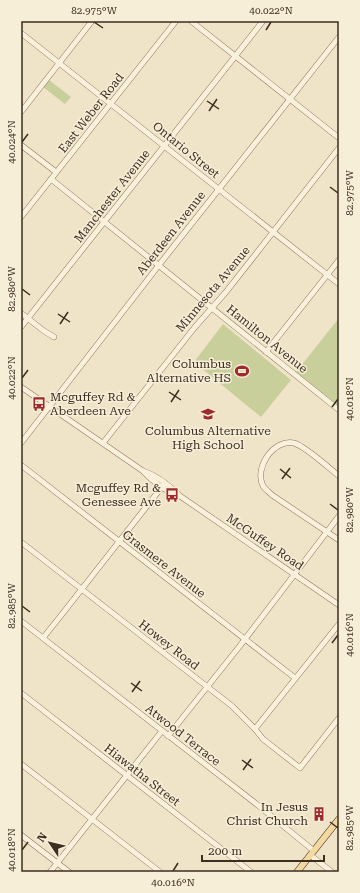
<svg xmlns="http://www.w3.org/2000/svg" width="360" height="893" font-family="'Roboto Serif',serif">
<rect width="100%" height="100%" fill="#f0e4c8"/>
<g fill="#c9cf9b">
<path d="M49,80L71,97L65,104L43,87Z"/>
<path d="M339,318V406L296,372Z"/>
<path d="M223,324L291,380L261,417L194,362Z"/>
</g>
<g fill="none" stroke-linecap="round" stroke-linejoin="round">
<defs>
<g id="minor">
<path d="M191,21L339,138"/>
<path d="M21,33L339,284"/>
<path d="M21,112L92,21"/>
<path d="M21,145L56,172"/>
<path d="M51,179L339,410"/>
<path d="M21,217L176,21"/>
<path d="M21,313L44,331L54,337"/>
<path d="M21,327L263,21"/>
<path d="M266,352L339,260"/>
<path d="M21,387L143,471C152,481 167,492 179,496"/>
<path d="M21,443L159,265L339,37"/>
<path d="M103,443L195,327L226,292L339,148"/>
<path d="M21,465L295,678"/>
<path d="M143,471C156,475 171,487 180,496L339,605"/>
<path d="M339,476C329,468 305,446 294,443C273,439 254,468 263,486C265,489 269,492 272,495L339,540"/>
<path d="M21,542L232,706L255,729L263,739L300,768L339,718"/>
<path d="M21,621L259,806L314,851"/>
<path d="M43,638L63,613L165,483"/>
<path d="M21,693L251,872"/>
<path d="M255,729L339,624"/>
<path d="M168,736L239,647L339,516"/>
<path d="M21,764L160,872"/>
<path d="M21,835L69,872"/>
<path d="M310,855L332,872"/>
<path d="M50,872L162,731"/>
</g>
<path id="major" d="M297,872L339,819"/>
</defs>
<use href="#minor" stroke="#8d765c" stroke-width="6"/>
<use href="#major" stroke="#5b4430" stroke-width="7"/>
<use href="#minor" stroke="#faf1dc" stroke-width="5"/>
<use href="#major" stroke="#f3d9a0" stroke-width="6"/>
</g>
<path fill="none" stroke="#3d2e20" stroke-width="1.5" d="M94,22L103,28M266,30L271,22M207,101L219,109M209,111L217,99M22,142L28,134M330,187L338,193M22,289L30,295M58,314L70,322M60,324L68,312M22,378L28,370M169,392L181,400M171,402L179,390M332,407L338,399M280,469L291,478M282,479L290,468M330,504L338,510M22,606L30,612M332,643L338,635M131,683L142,691M132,692L140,681M242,760L253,768M243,770L251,759M330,822L338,828M22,850L28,842M173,871L178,863"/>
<defs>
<symbol id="stadium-bare" viewBox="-9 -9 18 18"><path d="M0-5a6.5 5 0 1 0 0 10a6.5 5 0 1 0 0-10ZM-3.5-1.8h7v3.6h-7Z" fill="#9e2a2b" stroke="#f7eed8" stroke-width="2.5" paint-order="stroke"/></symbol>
<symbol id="bus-bare" viewBox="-9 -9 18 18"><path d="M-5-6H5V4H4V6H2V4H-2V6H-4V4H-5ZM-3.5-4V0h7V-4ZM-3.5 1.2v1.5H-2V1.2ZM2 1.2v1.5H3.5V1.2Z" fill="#9e2a2b" stroke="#f7eed8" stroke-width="2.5" paint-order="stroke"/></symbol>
<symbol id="school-bare" viewBox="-9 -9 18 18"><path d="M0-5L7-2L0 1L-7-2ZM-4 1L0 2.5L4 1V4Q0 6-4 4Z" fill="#9e2a2b" stroke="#f7eed8" stroke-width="2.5" paint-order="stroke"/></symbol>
<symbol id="building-bare" viewBox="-9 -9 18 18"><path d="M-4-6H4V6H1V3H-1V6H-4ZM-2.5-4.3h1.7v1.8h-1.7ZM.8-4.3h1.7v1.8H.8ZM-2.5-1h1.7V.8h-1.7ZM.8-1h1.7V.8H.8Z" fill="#9e2a2b" stroke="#f7eed8" stroke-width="2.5" paint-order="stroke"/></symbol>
</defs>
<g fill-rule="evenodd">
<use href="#stadium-bare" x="232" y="361" width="20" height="20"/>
<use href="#bus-bare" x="29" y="394" width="20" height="20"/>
<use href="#school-bare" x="198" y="404" width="20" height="20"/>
<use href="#bus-bare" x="162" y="485" width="20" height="20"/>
<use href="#building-bare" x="309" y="804" width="20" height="20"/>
</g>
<g text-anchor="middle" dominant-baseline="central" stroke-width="3" stroke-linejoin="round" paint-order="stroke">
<g font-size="12" fill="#3d2e20" stroke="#f7eed8">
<text transform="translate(91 113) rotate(-52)">East Weber Road</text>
<text transform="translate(186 150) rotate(39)">Ontario Street</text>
<text transform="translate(112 196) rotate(-52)">Manchester Avenue</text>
<text transform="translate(171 233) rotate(-52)">Aberdeen Avenue</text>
<text transform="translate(213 289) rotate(-50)">Minnesota Avenue</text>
<text transform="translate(267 339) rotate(39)">Hamilton Avenue</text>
<text transform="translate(265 542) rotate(34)">McGuffey Road</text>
<text transform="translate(164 564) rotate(38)">Grasmere Avenue</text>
<text transform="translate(169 645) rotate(38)">Howey Road</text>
<text transform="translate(183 735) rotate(38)">Atwood Terrace</text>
<text transform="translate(142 775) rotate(38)">Hiawatha Street</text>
</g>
<g font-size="12" fill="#3d2e20" stroke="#f7eed8" text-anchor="end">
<text x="231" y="364">Columbus<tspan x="231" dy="14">Alternative HS</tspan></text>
<text x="50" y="397" text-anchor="start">Mcguffey Rd &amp;<tspan x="50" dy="14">Aberdeen Ave</tspan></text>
<text x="208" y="431" text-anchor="middle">Columbus Alternative<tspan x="208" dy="14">High School</tspan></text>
<text x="161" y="488">Mcguffey Rd &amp;<tspan x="161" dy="14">Genessee Ave</tspan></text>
<text x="308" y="807">In Jesus<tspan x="308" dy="14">Christ Church</tspan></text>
</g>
</g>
<rect width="360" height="893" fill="none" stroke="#f7eed8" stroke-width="44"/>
<g transform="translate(50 843) rotate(305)" stroke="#f7eed8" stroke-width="3" paint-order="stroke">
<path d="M0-3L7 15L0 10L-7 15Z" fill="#3d2e20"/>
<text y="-6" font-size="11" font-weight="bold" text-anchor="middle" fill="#3d2e20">N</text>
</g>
<path d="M202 855v6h122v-6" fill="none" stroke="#3d2e20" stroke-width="2"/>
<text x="208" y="855" font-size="12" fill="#3d2e20" stroke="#f7eed8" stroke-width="3" paint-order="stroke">200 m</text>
<rect x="22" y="22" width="316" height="849" fill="none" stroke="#3d2e20" stroke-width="1.5"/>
<g font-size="10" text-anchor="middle" fill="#3d2e20">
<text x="94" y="14">82.975°W</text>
<text x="271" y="14">40.022°N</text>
<text transform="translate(11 142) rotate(-90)" y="4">40.024°N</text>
<text transform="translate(349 193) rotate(-90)" y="4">82.975°W</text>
<text transform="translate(11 289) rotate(-90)" y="4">82.980°W</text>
<text transform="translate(11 378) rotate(-90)" y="4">40.022°N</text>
<text transform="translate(349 399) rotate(-90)" y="4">40.018°N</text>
<text transform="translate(349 510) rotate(-90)" y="4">82.980°W</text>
<text transform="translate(11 606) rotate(-90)" y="4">82.985°W</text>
<text transform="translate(349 635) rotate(-90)" y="4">40.016°N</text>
<text transform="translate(349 828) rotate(-90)" y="4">82.985°W</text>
<text transform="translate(11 850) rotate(-90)" y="4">40.018°N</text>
<text x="173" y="886">40.016°N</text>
</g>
</svg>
